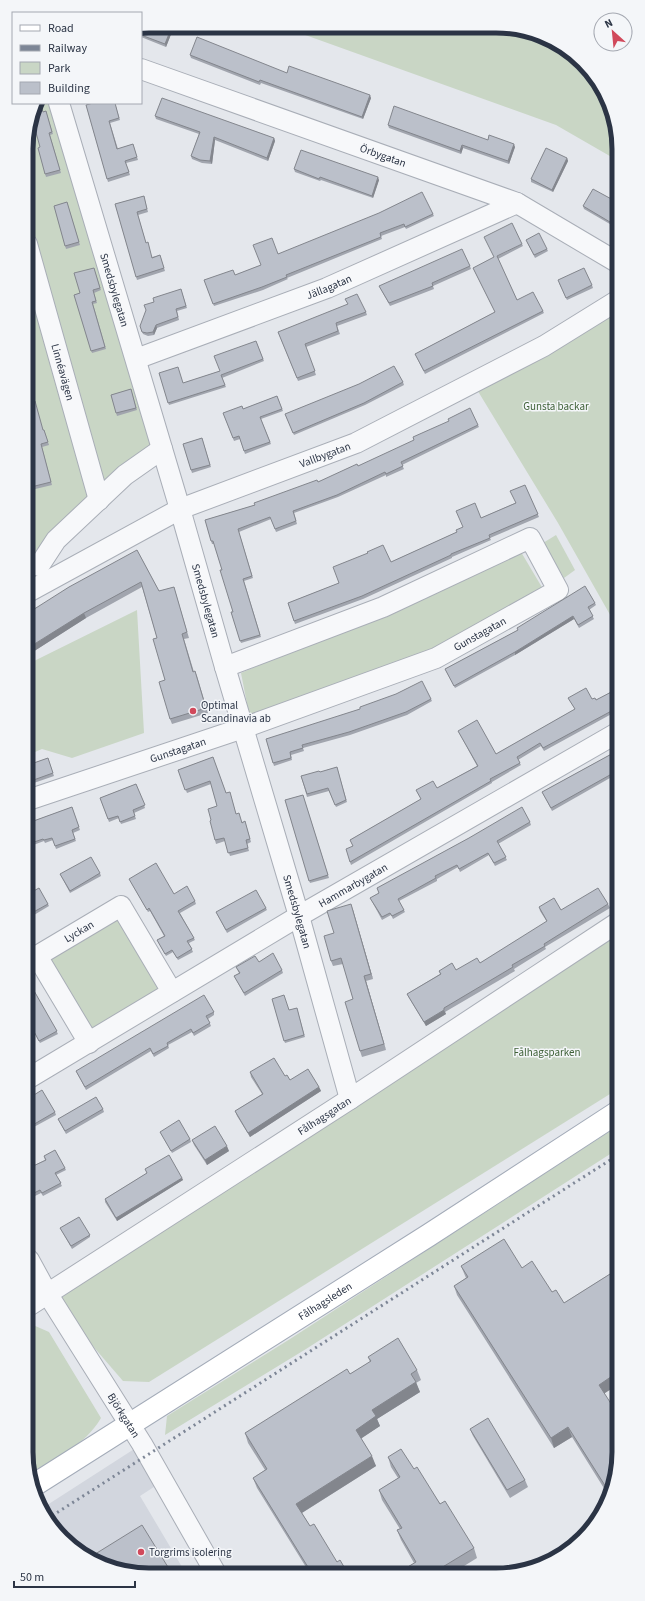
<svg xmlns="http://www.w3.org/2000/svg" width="645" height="1601" font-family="'Source Sans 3',sans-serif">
<rect width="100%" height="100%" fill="#e4e7ec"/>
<path fill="#d2d6de" d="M142,1444L163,1481L140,1496L185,1572L125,1573L68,1544L43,1514L41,1509Z"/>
<g fill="#c9d6c5">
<path d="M283,27L505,28L565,49L583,62L615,117V159L556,125Z"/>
<path d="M36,103H59L162,449L39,566L49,581L28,592L26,141Z"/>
<path d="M615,302L616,619L613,620L558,523L473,383Z"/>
<path d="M556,535L575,570L564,578L543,543Z"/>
<path d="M521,552L543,589L433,651L250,719L241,673Z"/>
<path d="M137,610L144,733L72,758L42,749L28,755V664Z"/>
<path d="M121,906L172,992L89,1043L37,956Z"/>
<path d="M617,923L618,1089L149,1382L123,1381L47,1293Z"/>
<path d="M618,1126V1149L306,1349L165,1435L167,1416L290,1339Z"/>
<path d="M30,1325H33L49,1332L101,1418C85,1445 57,1458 30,1474Z"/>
</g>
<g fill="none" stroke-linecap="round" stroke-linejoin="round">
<defs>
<g id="minor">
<path id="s1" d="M141,69L517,203L615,261"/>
<path id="s2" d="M59,103L180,509L225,667L299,916L350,1099"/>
<path id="s3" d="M27,244L99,500"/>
<path id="s4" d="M136,359L327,288L517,203"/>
<path d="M39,566L56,540L125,475L162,449"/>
<path id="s5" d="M28,592L180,509L356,443L544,346L615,302"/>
<path id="s6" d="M28,800L243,728L436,658L558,590L530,538L383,607L225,667"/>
<path id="s7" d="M89,1043L37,956L121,906L172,992"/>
<path id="s8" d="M29,1078L299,916L617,733"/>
<path id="s9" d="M29,1260L47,1293L142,1444L215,1572"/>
<path id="s10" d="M30,1305L350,1099L617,923"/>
</g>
<g id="major">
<path id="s11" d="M31,1487L429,1235L618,1112"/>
</g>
</defs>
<use href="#minor" stroke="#a9aeb7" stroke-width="22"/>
<use href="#major" stroke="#a3abb8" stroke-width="24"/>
<use href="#minor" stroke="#f7f8fa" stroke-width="20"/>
<use href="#major" stroke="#fff" stroke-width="22"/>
<path stroke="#7d8696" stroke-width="3" stroke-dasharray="2 4" stroke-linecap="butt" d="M47,1519L618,1155"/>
</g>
<g fill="#a1a5ae">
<path d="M149,26H174L166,47L141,37V30Z"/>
<path d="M190,55L287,73L371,98L363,119L261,83L260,85L191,58Z"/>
<path d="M115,103L120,120L110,123L118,149L133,144L138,160L126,163L130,175L108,182L86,105Z"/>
<path d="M46,111L53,134L50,135L61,173L46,177L38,148L40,147L43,112Z"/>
<path d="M155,116L274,138L275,141L268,161L215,140L212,164L202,163L192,159L191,156L199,134L156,119Z"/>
<path d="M388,125L488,140L515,147L509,164L463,148L461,154L389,128Z"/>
<path d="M567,158L568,161L553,192L531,182V179Z"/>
<path d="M294,169L379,180L373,198L321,180L320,181L295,172Z"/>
<path d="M144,196L148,212L138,215L146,243L152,257L160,255L165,271L137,280L115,204Z"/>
<path d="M615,201V227L584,209L583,206Z"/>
<path d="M67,202L80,245L66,249L54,206Z"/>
<path d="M433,214L434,216L406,229L405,227L381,236L382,239L287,278L288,279L263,290L214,306L204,280L235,275L261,265L278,254Z"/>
<path d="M527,242L547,249L548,251L535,258Z"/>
<path d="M522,244L523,246L498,259L517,300L543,311L544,313L425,374L415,354L495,312L473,268Z"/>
<path d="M470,266L471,269L433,286L434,289L390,306L379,286Z"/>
<path d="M94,268L101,290L94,293L97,303L93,304L106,349L92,353L74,295L80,293Z"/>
<path d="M559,283L592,285L593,288L567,300Z"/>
<path d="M181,289L187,308L177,311L179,320L157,328L154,335L148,336L143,334L140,326L154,302Z"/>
<path d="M366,312L367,315L337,326L340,334L306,347L316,375L298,381L278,332Z"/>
<path d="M256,341L264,361L222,378L226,387L169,405L159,373L183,383L220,371Z"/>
<path d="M27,377L33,402L43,430H44L49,445L42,447L52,485L27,491Z"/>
<path d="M403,382L404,385L365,405L294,435L285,414Z"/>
<path d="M131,389L137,410L117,416L111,395Z"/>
<path d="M277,396L283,411L261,419L271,444L245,454L240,439L234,441L223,413L243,409Z"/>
<path d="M478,425L479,427L402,465L404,469L386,477V475L338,497L294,513L297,524L276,532L271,519L239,532L253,578L244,581L261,637L241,643L231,612H233L222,570L214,544H212L205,520L255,505L318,482L358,466Z"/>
<path d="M202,438L211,467L192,473L183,444Z"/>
<path d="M525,485L539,517L490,538L491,540L452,557V558L363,599L295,624L288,603L339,583L391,562L457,532L463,527L481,518L515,503Z"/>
<path d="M137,550L159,591L174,587L189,638L184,639L194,672L195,671L197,676L208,713L172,724L170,719L165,680L157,638L142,587L86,618L28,655Z"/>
<path d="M595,603L596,605L589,610L594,619L579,628L574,619L515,655L455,688L445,669L518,630L517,628Z"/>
<path d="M617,689V711L544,751L541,746L518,760L521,765L492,782V783L351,865L350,862L353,846L350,840L421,799L416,790L437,788L477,766L458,731L496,754L575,709L568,698L596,700Z"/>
<path d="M431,699L432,701L407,715L350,735L303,748L304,751L291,755L292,760L274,766L266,739Z"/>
<path d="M617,751V774L552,811L542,792Z"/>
<path d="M213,757L226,793L231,796L236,814L242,822L245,821L251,842L247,844L249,851L230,856L225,841L216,844L215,840L211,820L217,806L211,784L187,793L178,770Z"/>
<path d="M48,758L54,776L28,785V765Z"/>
<path d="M337,767L347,802L336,807L329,791L307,797L301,776L320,772Z"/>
<path d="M136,784L145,808L134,813L136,819L121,824L119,818L109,822L100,798Z"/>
<path d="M303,795L329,878L310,883L285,800Z"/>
<path d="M72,807L80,830L73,833L76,841L56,849L53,840L45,843L44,841L28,847V823Z"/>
<path d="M530,822L531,825L498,844L507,860L495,866L489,855L460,872L458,867L437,879V881L399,901L405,912L393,919L391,915L382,920L370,898L379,893L377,888Z"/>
<path d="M100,873L101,876L70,893L60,874Z"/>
<path d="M129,879L195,901L196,904L180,913L195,940L189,943L193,952L178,960L173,952L166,956L157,940L164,936L150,911L148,912Z"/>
<path d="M28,894L48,904L49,906L29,918Z"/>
<path d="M608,904L610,908L545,947L546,949L514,969L515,971L445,1012L446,1014L426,1026L409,998L407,994L440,974L439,971L456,970L480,963L547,922L540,911L539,907L561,910Z"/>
<path d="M266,908L267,910L227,933L216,912Z"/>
<path d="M353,910L373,979L366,981L386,1050L362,1057L360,1051L353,999L343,964L333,966L331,961L334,933Z"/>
<path d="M236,967L282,970L283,973L245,996L234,976L239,973Z"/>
<path d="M29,982L58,1034L40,1043L29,1023Z"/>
<path d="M272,999L289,1010L297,1008L305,1037L285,1043Z"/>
<path d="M214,1012V1015L208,1019L211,1026L194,1036L192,1032L168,1045L169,1048L154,1057L151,1051L86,1090L77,1073L76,1071Z"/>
<path d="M250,1072L285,1076L290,1080L319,1087L321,1091L250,1137L237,1116L235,1111L262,1094L251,1077Z"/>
<path d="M29,1098L55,1112L56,1115L32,1128L29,1124Z"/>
<path d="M103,1109L104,1112L66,1134L58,1119Z"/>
<path d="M160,1132L190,1139L191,1142L172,1153Z"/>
<path d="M192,1140L229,1151L207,1165L194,1145Z"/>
<path d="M44,1156L65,1168L66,1170L56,1175L62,1186L43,1196L41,1193L35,1196L29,1185V1180L33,1178L30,1171L29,1168L45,1160Z"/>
<path d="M145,1169L182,1178L183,1180L117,1221L105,1202V1199L147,1173Z"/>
<path d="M60,1228L90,1235V1237L72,1249Z"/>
<path d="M461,1266L522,1268L564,1303L618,1269L619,1384L604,1393L619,1460L610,1498L572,1437L554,1448L457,1295L454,1286L466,1278Z"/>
<path d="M368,1357L417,1370L421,1380L416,1383L420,1392L377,1419L380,1426L361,1438L376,1466L302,1513L310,1526L337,1562L347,1572H309L257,1488L253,1478L265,1470L248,1443L245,1433L350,1374L370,1362Z"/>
<path d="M470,1429L525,1480L528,1487L510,1498L473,1436Z"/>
<path d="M388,1457L414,1469L474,1548L477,1558L456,1571H401L414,1563L401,1540L397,1530L400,1529L382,1500L379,1490L398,1478L391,1467Z"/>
</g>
<g fill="#83868d">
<path d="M172,26L174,27L166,47L165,44Z"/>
<path d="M370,95L371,98L363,119L362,117Z"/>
<path d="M214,137L215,140L212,164L210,161Z"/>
<path d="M274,138L275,141L268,161L267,158Z"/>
<path d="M514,144L515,147L509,164L508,161Z"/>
<path d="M462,145L463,148L461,154L460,151Z"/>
<path d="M567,158L568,161L553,192L552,190Z"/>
<path d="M378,177L379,180L373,198L372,196Z"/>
<path d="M156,325L157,328L154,335L153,332Z"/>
<path d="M84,613L86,618L28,655V648Z"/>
<path d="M573,616L574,619L515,655V652Z"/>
<path d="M351,904L353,910L373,979L371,974Z"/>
<path d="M364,976L366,981L386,1050L384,1044Z"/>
<path d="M444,1010L446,1014L426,1026L424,1022Z"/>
<path d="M319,1087L321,1091L250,1137L248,1133Z"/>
<path d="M227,1146L229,1151L207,1165L205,1160Z"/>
<path d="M182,1178L183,1180L117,1221L116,1218Z"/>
<path d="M618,1372L619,1384L602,1395L599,1385Z"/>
<path d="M416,1382L420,1392L377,1419L380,1426L359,1440L356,1430L372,1410Z"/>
<path d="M568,1427L572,1437L554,1448L551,1438Z"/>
<path d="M372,1456L376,1466L300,1514L296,1504Z"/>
</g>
<g fill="#bbc0ca" stroke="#83868d">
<path d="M149,26H172L165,44L141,35V30L142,27Z"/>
<path d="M197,37L287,73L289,66L370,95L362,117L260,80L259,82L190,55Z"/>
<path d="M162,98L274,138L267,158L214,137L210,161L200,160L191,156L200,132L155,116Z"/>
<path d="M36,103H40L43,112L46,111L52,132L49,133L60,170L45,174L38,148L40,147L32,118Z"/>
<path d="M93,103H115L119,118L109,121L117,149L133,144L137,157L125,161L129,172L107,179L86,105Z"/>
<path d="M394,106L488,140L489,135L514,144L508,161L462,145L460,151L388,125Z"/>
<path d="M546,148L567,158L552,190L531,179Z"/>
<path d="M301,150L378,177L372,196L320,177L319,179L294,169Z"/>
<path d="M593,189L615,201V225L583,206Z"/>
<path d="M422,192L433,214L405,227L404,224L380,233L381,237L286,275L287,277L262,287L213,304L204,280L233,270L235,275L261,265L253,245L272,238L278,254L379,213Z"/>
<path d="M144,196L147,209L137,212L146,243L148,242L152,258L160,255L164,268L136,277L115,204Z"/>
<path d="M67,202L79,242L65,246L54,206Z"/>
<path d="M512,223L522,244L497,256L517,300L533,292L543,311L424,371L415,354L495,312L473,268L494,257L484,237Z"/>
<path d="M539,233L547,249L534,255L526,240Z"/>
<path d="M462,249L470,266L432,283L433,286L389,303L379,286Z"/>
<path d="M94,268L100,288L93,290L96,301L92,302L105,347L91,351L74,295L80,293L74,273Z"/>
<path d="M584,268L592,285L566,298L558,280Z"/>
<path d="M181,289L186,306L176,309L178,317L156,325L153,332L147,333L142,332L140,326L146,310L144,305L154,302L153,298Z"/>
<path d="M357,294L366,312L336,323L338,331L305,344L315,371L297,378L278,332L348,304L345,299Z"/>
<path d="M256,341L263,359L221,375L225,385L168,403L159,373L178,367L183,383L220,371L214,356Z"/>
<path d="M394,366L403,382L364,403L293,433L285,414L359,384Z"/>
<path d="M27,378L33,402L35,401L43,430H44L48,442L41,444L51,482L27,488Z"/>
<path d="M131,389L136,408L116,413L111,395Z"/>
<path d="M277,396L282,409L260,417L270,442L244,451L239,436L233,438L223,413L242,406L243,409Z"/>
<path d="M470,408L478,425L401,462L403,466L386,474L385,472L337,495L293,511L296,521L275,529L270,517L238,529L252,576L243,579L260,635L240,641L231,612H233L220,570H222L213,541H211L205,520L255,505L254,503L317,480L318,482L357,464L358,466L414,440L413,437L449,421L448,419Z"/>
<path d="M202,438L210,465L191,470L183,444Z"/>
<path d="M525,485L538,514L489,535L490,538L451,554V555L362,596L294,621L288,603L339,583L333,567L368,553L367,552L383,545L391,562L457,532L456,530L463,527L456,511L475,503L481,518L516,503L510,491Z"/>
<path d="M137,550L159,591L174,587L187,632L182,634L193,672L195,671L206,708L170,719L159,682L165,680L153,639L157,638L141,582L84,613L28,648V613L69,587Z"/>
<path d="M585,586L595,603L588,607L593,616L578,625L573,616L515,652L454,686L445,669L518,630L517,628Z"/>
<path d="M616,671V677L614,672Z"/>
<path d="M422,681L431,699L406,712L349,732L302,745L303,748L290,752L291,758L273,763L266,739L360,709V707L396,694Z"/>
<path d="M586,688L592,699L595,698L596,700L617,689V708L543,748L540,743L517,757L520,763L490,779L491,781L350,862L346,849L353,846L350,840L421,799L416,790L433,781L437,788L478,766L458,731L477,720L496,754L575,709L568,698Z"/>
<path d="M617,751V771L551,808L542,792Z"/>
<path d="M213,757L226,793L230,792L236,814L239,813L242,823L245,821L250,839L246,840L248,848L228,853L224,838L215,840L210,821L211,820L208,809L217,806L210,781L185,790L178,770Z"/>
<path d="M48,758L53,773L28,782V765Z"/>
<path d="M337,767L346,800L335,805L328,788L307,794L301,776L319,771L320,772Z"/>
<path d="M136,784L145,805L133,810L135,816L120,822L118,816L108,819L100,798Z"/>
<path d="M303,795L328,875L309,881L285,800Z"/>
<path d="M72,807L79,827L72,830L75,839L55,846L52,838L44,840L43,839L28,844V823Z"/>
<path d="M522,807L530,822L497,841L506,857L494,863L488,853L459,869L457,865L435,876L436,878L398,899L404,910L392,916L390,913L382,917L370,898L379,893L377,888L469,838Z"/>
<path d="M91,857L100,873L70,891L60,874Z"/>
<path d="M156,863L174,894L187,886L195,901L178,911L194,938L187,941L192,949L177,958L172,950L165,954L157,940L165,936L149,908L147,910L129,879Z"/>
<path d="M39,888L48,904L28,915V894Z"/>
<path d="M598,888L608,904L544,944L545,946L512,965L513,967L444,1008V1010L424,1022L407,994L441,974L439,971L452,963L456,970L477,958L480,963L547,921L539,907L554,898L561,910Z"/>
<path d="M256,890L266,908L226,930L216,912Z"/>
<path d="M351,904L371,974L364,976L384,1044L360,1051L345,1002L353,999L341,958L331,961L324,936L334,933L327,911Z"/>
<path d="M273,953L282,970L244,993L234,976L240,973L236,967L255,956L259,962Z"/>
<path d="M29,982L57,1031L39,1041L29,1022Z"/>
<path d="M204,995L214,1012L206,1016L210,1023L193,1033L191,1029L167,1043L168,1046L153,1054L150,1048L85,1087L76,1071Z"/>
<path d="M284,995L289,1010L297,1008L304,1035L284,1041L272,999Z"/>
<path d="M274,1058L285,1076L287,1075L290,1080L308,1069L319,1087L248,1133L235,1111L263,1094L250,1072Z"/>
<path d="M42,1090L55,1112L31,1126L29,1122V1098Z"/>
<path d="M96,1097L103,1109L65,1131L58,1119Z"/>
<path d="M179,1120L190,1139L171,1151L160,1132Z"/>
<path d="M215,1126L227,1146L205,1160L192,1140Z"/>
<path d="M55,1150L65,1168L55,1173L61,1183L42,1193L40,1190L34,1193L29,1184V1180L33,1178L29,1170V1168L46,1160L44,1156Z"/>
<path d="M169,1155L182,1178L116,1218L105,1199L147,1173L145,1169Z"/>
<path d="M79,1217L90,1235L71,1246L60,1228Z"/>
<path d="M504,1239L522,1268L532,1261L552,1292L556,1290L564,1303L618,1269V1372L599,1385L619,1416V1460L611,1495L568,1427L551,1438L454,1286L468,1277L461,1266Z"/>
<path d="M398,1338L417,1370L411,1374L416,1382L372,1410L376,1416L356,1430L372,1456L296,1504L310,1526L314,1524L337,1562L340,1560L347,1572H311L253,1478L267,1469L245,1433L347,1369L350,1374L371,1361L368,1357Z"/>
<path d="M488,1418L525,1480L507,1490L470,1429Z"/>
<path d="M401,1449L414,1469L417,1467L440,1504L445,1501L474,1548L436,1571H401L416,1562L397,1530L402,1528L379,1490L400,1477L388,1457Z"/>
<path d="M142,1525L171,1572L125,1573L92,1556Z"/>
</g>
<g fill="#d1495b" stroke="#f4f6f9" stroke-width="1.5">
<circle cx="193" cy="711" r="4"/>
<circle cx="141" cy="1552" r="4"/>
</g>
<g text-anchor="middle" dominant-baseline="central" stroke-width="3" stroke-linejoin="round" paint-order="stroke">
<g font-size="11" fill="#2b3445" stroke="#f4f6f9">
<text stroke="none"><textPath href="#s1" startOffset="257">Örbygatan</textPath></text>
<text stroke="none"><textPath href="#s4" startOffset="206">Jällagatan</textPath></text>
<text stroke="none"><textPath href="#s2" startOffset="195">Smedsbylegatan</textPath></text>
<text stroke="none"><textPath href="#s3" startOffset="133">Linnéavägen</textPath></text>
<text stroke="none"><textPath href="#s5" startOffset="328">Vallbygatan</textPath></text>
<text stroke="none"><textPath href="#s2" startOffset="519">Smedsbylegatan</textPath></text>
<text stroke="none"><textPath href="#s6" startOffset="482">Gunstagatan</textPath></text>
<text stroke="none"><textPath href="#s6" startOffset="158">Gunstagatan</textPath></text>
<text stroke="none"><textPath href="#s8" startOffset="377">Hammarbygatan</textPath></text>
<text stroke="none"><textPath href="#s2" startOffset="843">Smedsbylegatan</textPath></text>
<text stroke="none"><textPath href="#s7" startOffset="150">Lyckan</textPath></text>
<text stroke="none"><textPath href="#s10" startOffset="350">Fålhagsgatan</textPath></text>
<text stroke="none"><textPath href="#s11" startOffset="348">Fålhagsleden</textPath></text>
<text stroke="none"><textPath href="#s9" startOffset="182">Björkgatan</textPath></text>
</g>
<g font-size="11" fill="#3f6138" stroke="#f4f6f9">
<text x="556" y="406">Gunsta backar</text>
<text x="547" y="1052">Fålhagsparken</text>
</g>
<g font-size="11" fill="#2b3445" stroke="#f4f6f9" text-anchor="start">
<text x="201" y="705">Optimal<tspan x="201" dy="13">Scandinavia ab</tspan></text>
<text x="149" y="1552">Torgrims isolering</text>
</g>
</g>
<path d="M0 0H645V1601H0ZM149 33H496A116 116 0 0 1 612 149V1452A116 116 0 0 1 496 1568H149A116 116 0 0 1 33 1452V149A116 116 0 0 1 149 33Z" fill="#f4f6f9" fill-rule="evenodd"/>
<path fill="none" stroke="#2b3445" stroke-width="5" d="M149 33H496A116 116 0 0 1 612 149V1452A116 116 0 0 1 496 1568H149A116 116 0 0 1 33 1452V149A116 116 0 0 1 149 33Z"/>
<rect x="12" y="12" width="130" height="92" fill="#f4f6f9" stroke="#a4a8b1"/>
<rect x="20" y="25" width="20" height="6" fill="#ffffff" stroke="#a4a8b1"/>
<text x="48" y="32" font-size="12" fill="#2b3445">Road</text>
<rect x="20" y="45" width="20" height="6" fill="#7d8696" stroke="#a4a8b1"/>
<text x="48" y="52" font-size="12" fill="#2b3445">Railway</text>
<rect x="20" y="62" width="20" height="12" fill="#c9d6c5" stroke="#a4a8b1"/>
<text x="48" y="72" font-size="12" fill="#2b3445">Park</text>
<rect x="20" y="82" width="20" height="12" fill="#bbc0ca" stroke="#a4a8b1"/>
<text x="48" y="92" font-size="12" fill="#2b3445">Building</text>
<g transform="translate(613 32) rotate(333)"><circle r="19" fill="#f4f6f9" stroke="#a4a8b1"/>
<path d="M0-3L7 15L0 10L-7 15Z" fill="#d1495b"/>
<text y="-6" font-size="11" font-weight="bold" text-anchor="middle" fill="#2b3445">N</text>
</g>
<path d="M14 1581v6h121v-6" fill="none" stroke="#2b3445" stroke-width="2"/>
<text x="20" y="1581" font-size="12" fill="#2b3445" stroke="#f4f6f9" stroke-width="3" paint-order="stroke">50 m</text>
</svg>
